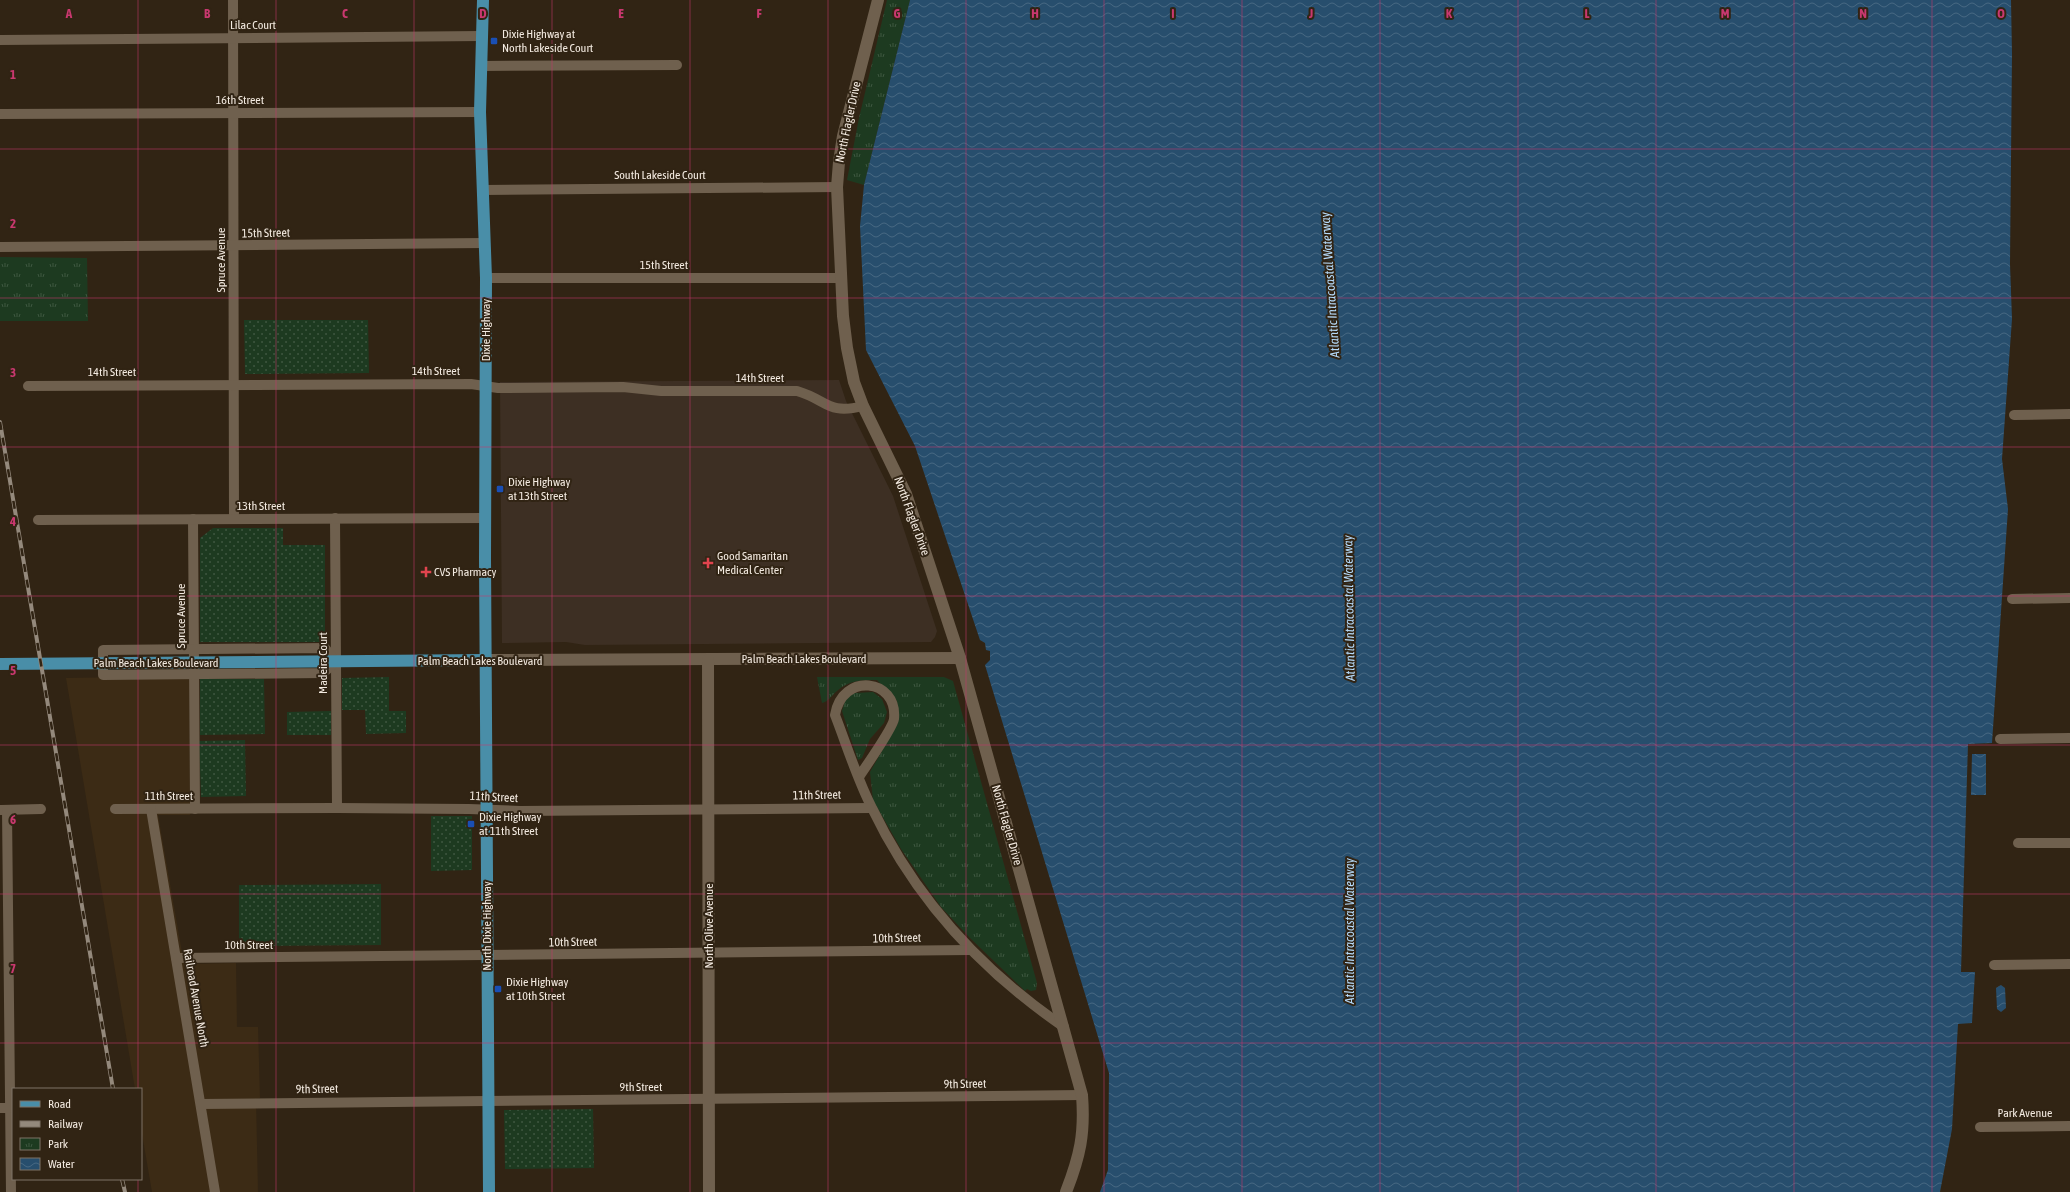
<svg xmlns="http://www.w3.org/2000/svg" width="2070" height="1192" font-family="'Asap Condensed',sans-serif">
<defs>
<pattern id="grass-dots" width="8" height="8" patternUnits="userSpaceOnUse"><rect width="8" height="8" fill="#1d3a20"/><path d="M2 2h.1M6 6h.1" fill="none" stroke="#3e5740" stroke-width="1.8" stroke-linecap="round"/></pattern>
<pattern id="park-tufts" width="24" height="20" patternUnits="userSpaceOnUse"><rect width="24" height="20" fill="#1d3a20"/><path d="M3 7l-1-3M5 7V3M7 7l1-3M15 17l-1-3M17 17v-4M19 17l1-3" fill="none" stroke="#3e5740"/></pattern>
<pattern id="water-waves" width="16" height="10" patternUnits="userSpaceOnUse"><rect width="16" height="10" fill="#274e6d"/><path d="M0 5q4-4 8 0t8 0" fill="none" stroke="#476882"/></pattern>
</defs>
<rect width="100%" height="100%" fill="#312414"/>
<path fill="#3c2b15" d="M189,676L190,815H158L184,964L236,963L237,1027H258L260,1098L256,1099L258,1192H152L141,1128V1089H135L66,678Z"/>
<path fill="#3d2f23" d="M839,380L846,401L893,496L937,631L935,637L931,642L585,645L566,642L502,643L500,382Z"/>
<g fill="url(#grass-dots)">
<path d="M244,320H368L369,373L245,374Z"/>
<path d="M213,528H283V545H325V642H200V538Z"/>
<path d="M389,677V711H406V733L366,734L365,710H342V678Z"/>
<path d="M200,679H264L265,734L200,735Z"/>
<path d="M331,711V735H287V712Z"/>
<path d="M245,740L246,796L201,797L199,741Z"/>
<path d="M431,816H472V870L431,871Z"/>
<path d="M381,884V945L239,946V885Z"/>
<path d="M593,1109L594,1168L505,1169L504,1110Z"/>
</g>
<g fill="url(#park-tufts)">
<path d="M887,0H910L864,185L847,180L859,118Z"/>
<path d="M0,257L87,258L88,321H0Z"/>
<path d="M817,677H944L953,681L1037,983L1036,990L1031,991L1027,989L1025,991L970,938L941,907L901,849L873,800L870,772L898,723L897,701L877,680C861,680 849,680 837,691C832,695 828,702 822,703Z"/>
<path d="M873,692L882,699L887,712L884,723L870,739L862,758L858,760L842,711L846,698L855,693Z"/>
</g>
<g fill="url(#water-waves)">
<path d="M910,0H2011L2012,54L2010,264L2012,319L2002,459L2008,509L1992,743L1968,744L1961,972H1975L1972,1023L1958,1024L1952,1129L1940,1192H1100L1108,1170L1109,1073L985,665L990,660V651L986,650L985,643L980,640L915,446L866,350L860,226L864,185Z"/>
<path d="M1972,754H1986V795H1971Z"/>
<path d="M2001,985L2005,988L2006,1008L2001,1012L1997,1009L1996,988Z"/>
</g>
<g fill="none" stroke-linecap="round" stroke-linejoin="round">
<g stroke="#6f604e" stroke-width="10">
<path d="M233,0L234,519"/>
<path d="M0,40L482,36"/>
<path d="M481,66L677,65"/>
<path d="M0,114L480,112"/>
<path d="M483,190L837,187"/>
<path d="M0,247L485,243"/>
<path d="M486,278H841"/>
<path d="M28,386L471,384L498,388L623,387L661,391H797C828,400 827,415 863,406"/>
<path d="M2014,415L2070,414"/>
<path d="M335,518L337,808"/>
<path d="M193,519L195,809"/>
<path d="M38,520L485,518"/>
<path d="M2012,599L2070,598"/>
<path d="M325,648L336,662L323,673L103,675V650Z"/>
<path d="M2000,739L2070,738"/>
<path d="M859,777C866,766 893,728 894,719C898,678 842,672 835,715C847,746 857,779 872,808C915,898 982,971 1064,1027"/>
<path d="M115,809L337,808L469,809L520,811L871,808"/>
<path d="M151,809L215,1192"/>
<path d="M1,810L41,809"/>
<path d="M7,810L11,1192"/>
<path d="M2018,843H2070"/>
<path d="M176,958L971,950"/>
<path d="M1994,965L2070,964"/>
<path d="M201,1104L1082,1095"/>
<path d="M0,1108H10"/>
<path d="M1980,1127L2070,1126"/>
</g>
<g stroke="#6f604e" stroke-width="12">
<path d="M878,0L843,136L839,162L837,187L843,316L847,348L854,382L863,406L906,494L960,658L1082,1095C1085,1134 1080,1156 1066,1192"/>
<path d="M485,660L960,658"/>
<path d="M708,660L709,1192"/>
</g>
<g stroke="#498ea8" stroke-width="12">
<path d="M483,0L480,112L486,278L485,559L489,1192"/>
<path d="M0,664L485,660"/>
</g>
<defs>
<g id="rail">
<path d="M0,422L113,1089"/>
<path d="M122,1179L125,1192"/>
</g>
</defs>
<use href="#rail" stroke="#94897c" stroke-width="4"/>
<use href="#rail" stroke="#312414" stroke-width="2.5" stroke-dasharray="8" stroke-linecap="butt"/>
</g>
<path fill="none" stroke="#c9386f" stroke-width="1" stroke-opacity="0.55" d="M138,0V1089M276,0V1192M414,0V1192M552,0V1192M690,0V1192M828,0V1192M966,0V1192M1104,0V1192M1242,0V1192M1380,0V1192M1518,0V1192M1656,0V1192M1794,0V1192M1932,0V1192M0,149H2070M0,298H2070M0,447H2070M0,596H2070M0,745H2070M0,894H2070M0,1043H2070M138,1179V1192"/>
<g fill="#1a4fb4" stroke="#312414" stroke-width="1.5">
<rect x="490" y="37" width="8" height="8" rx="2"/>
<rect x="496" y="485" width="8" height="8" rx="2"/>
<rect x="467" y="820" width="8" height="8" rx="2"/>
<rect x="494" y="985" width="8" height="8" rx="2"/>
</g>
<g fill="#e0444e" stroke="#312414" stroke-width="1.5">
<path d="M706 557h4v4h4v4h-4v4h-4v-4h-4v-4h4z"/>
<path d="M424 566h4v4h4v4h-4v4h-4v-4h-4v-4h4z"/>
</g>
<g text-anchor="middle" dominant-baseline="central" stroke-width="4" stroke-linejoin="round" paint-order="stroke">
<g font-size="12" fill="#f3eae0" stroke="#312414">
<text x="253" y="25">Lilac Court</text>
<text x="240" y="100">16th Street</text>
<text transform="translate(848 122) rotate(-78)">North Flagler Drive</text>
<text x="660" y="175">South Lakeside Court</text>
<text transform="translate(266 233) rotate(-1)">15th Street</text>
<text transform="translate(221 260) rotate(-90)">Spruce Avenue</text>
<text x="664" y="265">15th Street</text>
<text transform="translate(486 330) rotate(-90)">Dixie Highway</text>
<text x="436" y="371">14th Street</text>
<text x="112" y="372">14th Street</text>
<text x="760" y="378">14th Street</text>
<text x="261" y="506">13th Street</text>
<text transform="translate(912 516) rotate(70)">North Flagler Drive</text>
<text transform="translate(181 616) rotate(-90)">Spruce Avenue</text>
<text x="804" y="659">Palm Beach Lakes Boulevard</text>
<text x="480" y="661">Palm Beach Lakes Boulevard</text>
<text x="156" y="663">Palm Beach Lakes Boulevard</text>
<text transform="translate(323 663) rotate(-90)">Madeira Court</text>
<text transform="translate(817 795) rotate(-1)">11th Street</text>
<text x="169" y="796">11th Street</text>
<text transform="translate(494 797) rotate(3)">11th Street</text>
<text transform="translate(1007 825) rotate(74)">North Flagler Drive</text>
<text transform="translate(487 926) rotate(-90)">North Dixie Highway</text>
<text transform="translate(709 926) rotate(-90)">North Olive Avenue</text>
<text transform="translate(897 938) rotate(-1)">10th Street</text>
<text transform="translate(573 942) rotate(-1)">10th Street</text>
<text x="249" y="945">10th Street</text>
<text transform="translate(196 998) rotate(80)">Railroad Avenue North</text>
<text transform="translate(965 1084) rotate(-1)">9th Street</text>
<text x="641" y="1087">9th Street</text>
<text transform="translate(317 1089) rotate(-1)">9th Street</text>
<text x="2025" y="1113">Park Avenue</text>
</g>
<g font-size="12" fill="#f3eae0" stroke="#312414" text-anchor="start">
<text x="502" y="34">Dixie Highway at<tspan x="502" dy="14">North Lakeside Court</tspan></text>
<text x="508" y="482">Dixie Highway<tspan x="508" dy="14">at 13th Street</tspan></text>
<text x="717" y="556">Good Samaritan<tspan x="717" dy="14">Medical Center</tspan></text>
<text x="434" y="572">CVS Pharmacy</text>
<text x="479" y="817">Dixie Highway<tspan x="479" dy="14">at 11th Street</tspan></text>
<text x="506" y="982">Dixie Highway<tspan x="506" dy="14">at 10th Street</tspan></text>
</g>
<g font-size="13" font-style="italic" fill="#b5dafa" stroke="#312414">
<text transform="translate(1330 285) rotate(-94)">Atlantic Intracoastal Waterway</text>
<text transform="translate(1349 608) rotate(-91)">Atlantic Intracoastal Waterway</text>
<text transform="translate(1349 931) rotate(-90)">Atlantic Intracoastal Waterway</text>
</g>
</g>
<g font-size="13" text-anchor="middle" font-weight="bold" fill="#c9386f" stroke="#312414" stroke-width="4" stroke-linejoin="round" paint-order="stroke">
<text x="69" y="18">A</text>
<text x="207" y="18">B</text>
<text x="345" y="18">C</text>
<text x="483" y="18">D</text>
<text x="621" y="18">E</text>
<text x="759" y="18">F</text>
<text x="897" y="18">G</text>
<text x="1035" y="18">H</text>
<text x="1173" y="18">I</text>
<text x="1311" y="18">J</text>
<text x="1449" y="18">K</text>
<text x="1587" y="18">L</text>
<text x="1725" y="18">M</text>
<text x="1863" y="18">N</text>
<text x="2001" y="18">O</text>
<text x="13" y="79">1</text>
<text x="13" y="228">2</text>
<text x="13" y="377">3</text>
<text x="13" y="526">4</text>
<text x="13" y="675">5</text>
<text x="13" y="824">6</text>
<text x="13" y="973">7</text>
</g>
<rect x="12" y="1088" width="130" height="92" fill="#312414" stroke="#7f7366"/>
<rect x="20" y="1101" width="20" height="6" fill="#498ea8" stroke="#7f7366"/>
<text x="48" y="1108" font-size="12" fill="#f3eae0">Road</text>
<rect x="20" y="1121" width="20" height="6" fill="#94897c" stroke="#7f7366"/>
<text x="48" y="1128" font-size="12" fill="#f3eae0">Railway</text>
<rect x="20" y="1138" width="20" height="12" fill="url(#park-tufts)" stroke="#7f7366"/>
<text x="48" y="1148" font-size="12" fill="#f3eae0">Park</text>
<rect x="20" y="1158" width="20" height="12" fill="url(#water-waves)" stroke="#7f7366"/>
<text x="48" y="1168" font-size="12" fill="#f3eae0">Water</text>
</svg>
